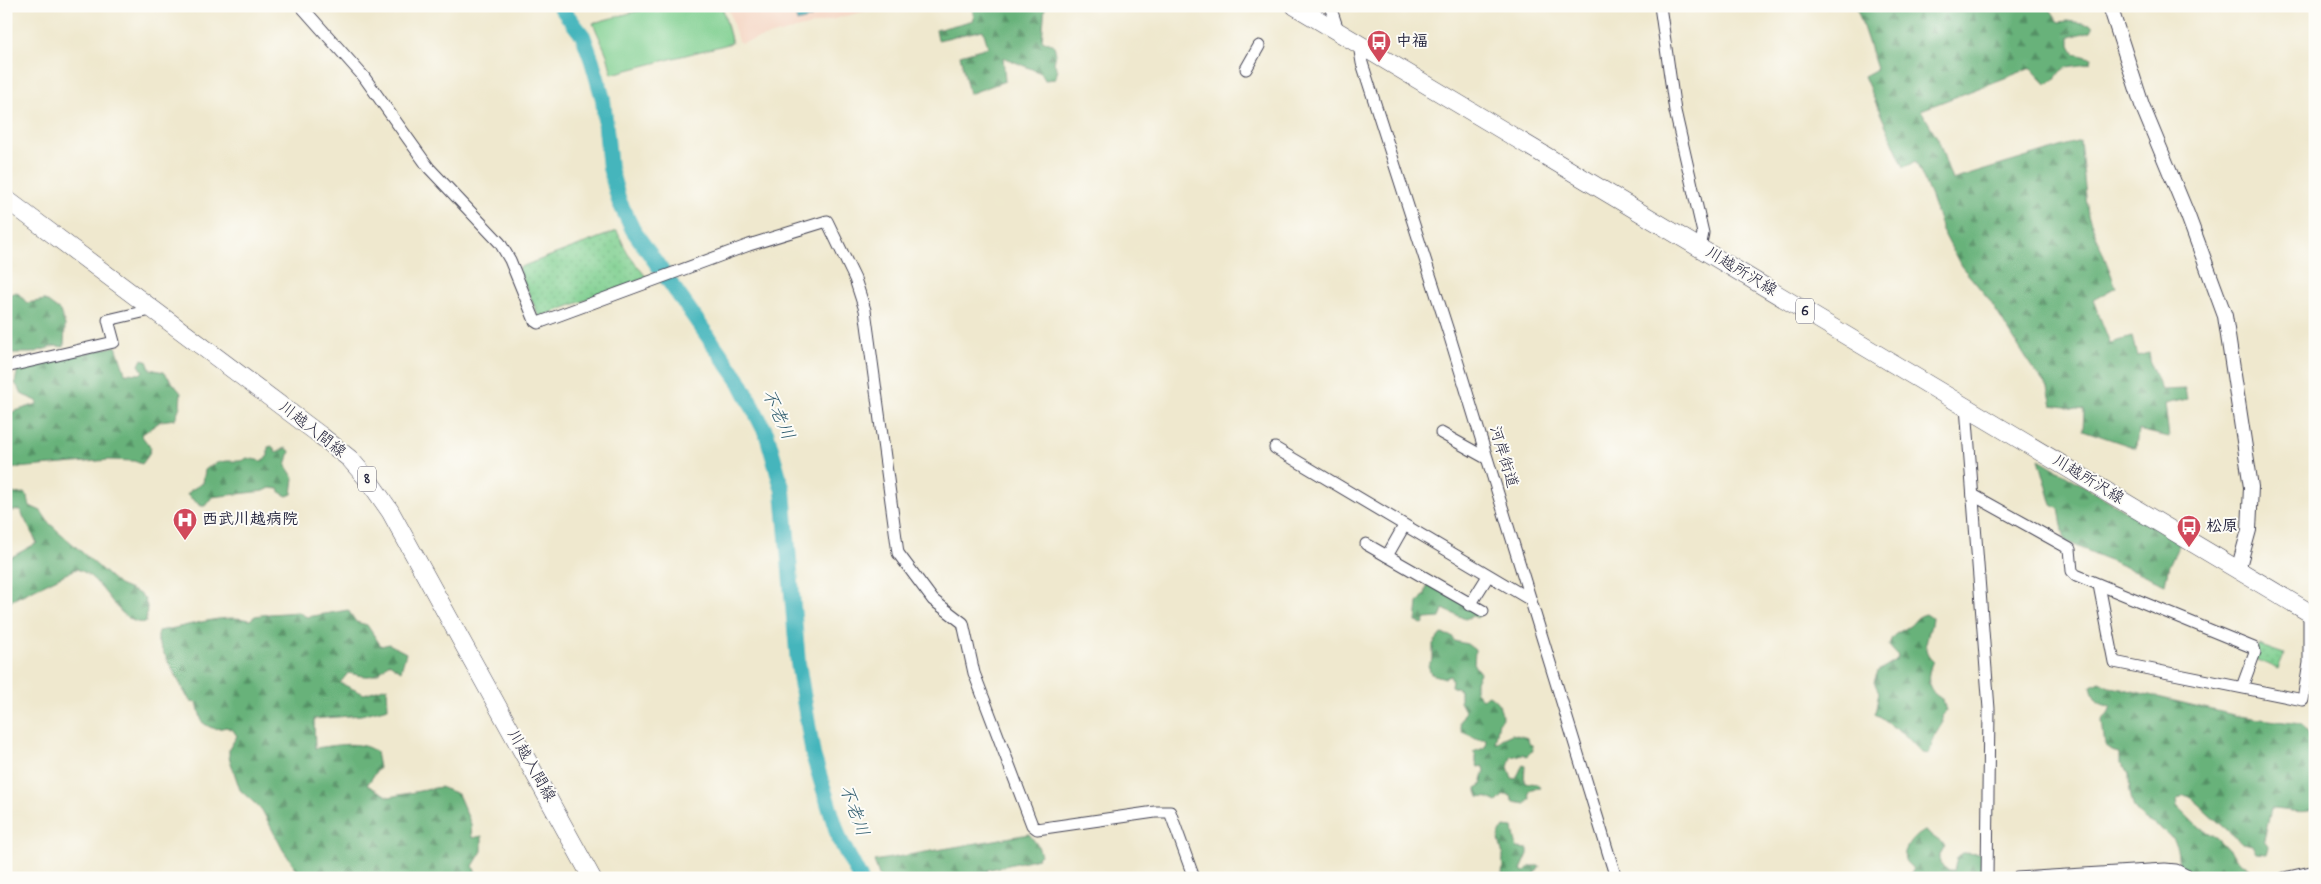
<svg xmlns="http://www.w3.org/2000/svg" width="2321" height="884" font-family="'Indie Flower','Klee One',sans-serif">
<defs>
<pattern id="grass-dots" width="8" height="8" patternUnits="userSpaceOnUse" patternTransform="scale(1.25)"><rect width="8" height="8" fill="#7fcf90"/><path d="M2 2h.1M6 6h.1" fill="none" stroke="#6db17d" stroke-width="1.8" stroke-linecap="round"/></pattern>
<pattern id="forest-firs" width="22" height="20" patternUnits="userSpaceOnUse" patternTransform="scale(1.25)"><rect width="22" height="20" fill="#67b27a"/><path d="M5 1l3.5 6h-7zM16 11l3.5 6h-7z" fill="#549065"/></pattern>
<pattern id="water-waves" width="16" height="10" patternUnits="userSpaceOnUse" patternTransform="scale(1.25)"><rect width="16" height="10" fill="#45b5bc"/><path d="M0 5q4-4 8 0t8 0" fill="none" stroke="#39939a"/></pattern>
</defs>
<rect width="100%" height="100%" fill="#fdfcf7"/>
<filter id="ink" filterUnits="userSpaceOnUse"><feTurbulence type="fractalNoise" baseFrequency=".02" numOctaves="2"/><feDisplacementMap in="SourceGraphic" scale="10" xChannelSelector="R" yChannelSelector="G"/><feConvolveMatrix kernelMatrix="1 2 1 2 8 2 1 2 1" color-interpolation-filters="sRGB"/></filter>
<filter id="wash" filterUnits="userSpaceOnUse"><feTurbulence type="fractalNoise" baseFrequency=".0096" numOctaves="4" result="noise"/><feDisplacementMap in="SourceGraphic" scale="20" xChannelSelector="R" yChannelSelector="G"/><feGaussianBlur stdDeviation="1.12" result="paint"/><feColorMatrix in="noise" values="0 0 0 0 0 0 0 0 0 0 0 0 0 0 0 0 0 1.4 0 .05"/><feComposite in="paint" operator="in"/></filter>
<g filter="url(#wash)">
<rect width="100%" height="100%" fill="#efe8ce"/>
<path fill="#f4d3c0" d="M728,6H885L741,43L738,41Z"/>
<g fill="url(#grass-dots)" stroke="#507866">
<path d="M617,231L628,254L647,278L539,317L518,268Z"/>
<path d="M2258,645L2284,654L2278,669L2253,658Z"/>
</g>
<g fill="url(#forest-firs)" stroke="#446a5a">
<path d="M972,6H1045L1042,40L1054,45L1056,54L1054,63L1058,70L1055,79L1045,80L1041,73L1003,57L1005,81L969,94L960,55L988,47L983,30L938,40L936,30L974,20Z"/>
<path d="M1856,6H2048L2059,22L2067,21L2091,24L2093,27L2091,31L2070,37V45L2075,54L2092,58L2091,62C2077,69 2063,61 2055,80L2046,84L2031,68L1921,110L1938,139L1952,180L2080,141L2088,215L2116,287L2093,300L2110,343L2132,337L2137,356L2149,353L2151,366L2161,390L2185,389L2187,399L2165,404L2169,437L2138,430L2136,448L2083,430L2084,410L2052,405L2048,388L2031,366L1988,298L1961,266L1942,230L1931,197L1916,162L1904,167L1864,76L1877,69Z"/>
<path d="M17,292L27,303L45,300L60,311L65,325L64,347L55,346L32,353H6V295Z"/>
<path d="M116,346L125,373L140,374L143,371L139,365L142,359L147,361L150,369L164,372L181,393L180,406L175,419L161,421L141,435L151,448L148,456L142,464L134,461L109,460L6,469V414L37,404V401L23,395L15,383L18,368Z"/>
<path d="M272,446L276,452L286,448L290,451L286,466L294,478L292,494L287,496L281,493L279,489L270,488L264,491L212,497L205,506H201L187,495L191,490L203,483L205,470C225,454 236,466 247,458L262,461L268,456V447Z"/>
<path d="M2039,459L2180,543L2169,565L2165,584L2065,541L2059,509L2052,505Z"/>
<path d="M6,489L15,494L24,493L28,497L30,506L41,511L49,523L119,585L138,593L144,598L147,606L146,622C119,629 103,574 76,569L6,603V560L37,543L20,510L12,511L6,505Z"/>
<path d="M1430,583L1481,613L1477,618L1473,616L1465,619L1443,609L1440,618L1426,619L1423,624L1416,622L1418,603L1425,594L1427,586Z"/>
<path d="M348,610L356,622L367,625L381,646L389,644L406,653L401,671L389,663C374,680 368,677 348,673L340,683L364,694L387,687L388,708L361,715L314,719L315,748C334,746 360,739 376,752L379,768L367,785L389,797L440,787L458,794L471,824L472,838L482,836V851L473,866L478,878H299L295,867L283,850L262,810L240,790L229,757V749L237,736L233,730L226,727C216,730 211,729 202,722L197,703L191,702L186,695L158,642V631C188,627 221,613 250,620L255,616L269,614L298,612L307,617Z"/>
<path d="M1926,614L1932,618C1931,634 1918,649 1933,661C1926,676 1926,692 1943,699L1946,712L1942,716L1943,722L1935,735L1929,754L1922,753L1906,736L1875,714L1879,692L1874,682L1878,671L1896,660L1898,656L1889,646C1891,634 1898,633 1908,627C1916,622 1914,617 1926,614Z"/>
<path d="M1441,634L1452,636L1454,641L1467,644L1475,650L1474,665L1480,673L1475,683V691L1482,699L1489,695C1499,702 1501,706 1502,718L1499,722L1495,743H1498L1501,739L1512,734L1528,738L1529,742L1532,745L1533,750L1527,756L1523,754L1511,757L1508,767L1512,778L1516,779L1523,764L1525,765L1524,782L1537,784L1540,788L1532,789L1529,792L1530,798L1526,804L1514,802L1510,795H1504L1497,802L1489,798L1479,797L1476,788L1481,785L1485,770L1483,766L1478,767L1476,763V756L1473,752L1484,748L1487,743L1486,739H1478L1462,732L1460,723L1465,711L1460,702V690L1451,686L1452,680L1450,676L1445,678L1431,674L1428,665L1433,659V644Z"/>
<path d="M2099,682L2109,687L2128,690L2238,716L2300,724C2316,734 2308,742 2315,757V809C2303,815 2285,809 2271,809L2264,840L2269,847L2267,854L2256,853L2252,845L2242,843L2190,797L2184,795L2176,800L2177,806L2198,827L2217,838L2238,860L2263,878H2185C2183,873 2180,868 2179,864C2177,855 2179,850 2174,842C2167,831 2158,827 2147,821C2130,812 2129,789 2129,773L2120,764V753L2112,751L2105,746L2102,720L2108,714L2111,706C2097,705 2094,699 2091,686Z"/>
<path d="M1504,827L1513,828L1517,848L1528,849V854L1521,870L1524,872L1531,866H1540L1533,878H1502L1503,855L1499,840V834Z"/>
<path d="M1925,831L1945,845L1940,855V864L1949,871H1954L1957,857L1963,853L1982,854L1981,876L1909,878L1913,870C1911,865 1907,865 1905,860C1901,850 1916,833 1925,831Z"/>
<path d="M1029,834L1038,846L1041,855L1038,858L987,870L992,878H880L874,861Z"/>
</g>
<path fill="#7fcf90" stroke="#507866" d="M656,6H722L732,43L612,74L607,55L593,23Z"/>
<path fill="url(#water-waves)" stroke="#346c7c" d="M793,6H808L811,18L797,22Z"/>
<g fill="none" stroke-linecap="round" stroke-linejoin="round">
<path stroke="#45b5bc" stroke-width="16" d="M560,6L583,36L592,61L603,99L610,168L619,201L633,230L740,382L767,435L783,491L798,663L813,755L839,838L860,878"/>
</g>
</g>
<g filter="url(#ink)">
<g fill="none" stroke-linecap="round" stroke-linejoin="round">
<defs>
<g id="minor">
<path d="M301,6L364,77L429,168L500,243L510,260L535,321L538,323L749,245L827,221L855,279L865,310L898,553L933,600L963,623L974,673L1032,825L1037,829L1155,812H1170L1194,878"/>
<path d="M1330,6L1339,33"/>
<path d="M1660,6L1675,111L1703,233L1700,248"/>
<path d="M1359,45L1362,63L1449,334L1616,878"/>
<path d="M1246,69L1259,46"/>
<path d="M6,367L114,342L108,320L151,310"/>
<path d="M1966,407L1989,709L1987,878"/>
<path d="M1441,433L1486,458"/>
<path d="M1275,448L1529,599"/>
<path d="M1973,495L2070,549L2072,571L2076,575L2254,648L2255,652L2242,687"/>
<path d="M1366,544L1483,611"/>
<path d="M1387,556L1404,526"/>
<path d="M2099,585L2114,662L2303,700L2309,663V612"/>
<path d="M1470,605L1488,576"/>
<path d="M2017,878L2165,869L2176,870L2192,878"/>
<path d="M2284,878L2315,871"/>
</g>
<path id="tertiary" d="M2110,6L2142,105L2188,216L2225,316L2251,487L2249,530L2238,570"/>
<g id="primary">
<path d="M1295,6L2315,616"/>
<path d="M6,199L320,435L350,459L369,481L390,511L592,878"/>
</g>
</defs>
<use href="#minor" stroke="#414051" stroke-width="13"/>
<use href="#tertiary" stroke="#414051" stroke-width="16"/>
<use href="#primary" stroke="#414051" stroke-width="19"/>
<use href="#minor" stroke="#fff" stroke-width="11"/>
<use href="#tertiary" stroke="#fff" stroke-width="14"/>
<use href="#primary" stroke="#fff" stroke-width="18"/>
</g>
</g>
<defs>
<symbol id="bus-pin" viewBox="-11 -11 22 30"><path d="M0 17L-7.5 6A9.5 9.5 0 1 1 7.5 6Z" fill="#d1495b" stroke="#fdfcf7"/><path d="M-5-6H5V4H4V6H2V4H-2V6H-4V4H-5ZM-3.5-4V0h7V-4ZM-3.5 1.2v1.5H-2V1.2ZM2 1.2v1.5H3.5V1.2Z" fill="#fff"/></symbol>
<symbol id="hospital-pin" viewBox="-11 -11 22 30"><path d="M0 17L-7.5 6A9.5 9.5 0 1 1 7.5 6Z" fill="#d1495b" stroke="#fdfcf7"/><path d="M-5-5h3v3.5h4V-5h3V5h-3V1.5h-4V5h-3Z" fill="#fff"/></symbol>
</defs>
<g fill-rule="evenodd">
<use href="#bus-pin" x="1365" y="28" width="28" height="38"/>
<use href="#hospital-pin" x="171" y="506" width="28" height="38"/>
<use href="#bus-pin" x="2175" y="513" width="28" height="38"/>
</g>
<g text-anchor="middle" dominant-baseline="central" stroke-width="4" stroke-linejoin="round" paint-order="stroke">
<g fill="#fdfcf7" stroke="#646373" stroke-width="1">
<rect x="1796" y="298.5" width="18" height="25" rx="4"/>
<rect x="358" y="466.5" width="18" height="25" rx="4"/>
</g>
<g font-size="15" font-weight="bold" fill="#22223b">
<text x="1805" y="311">6</text>
<text x="367" y="479">8</text>
</g>
<g font-size="16" font-weight="bold" fill="#22223b" stroke="#fdfcf7" text-anchor="start">
<text x="1396" y="42">中福</text>
<text x="202" y="520">西武川越病院</text>
<text x="2206" y="527">松原</text>
</g>
<g font-size="16" fill="#22223b" stroke="#fdfcf7">
<text transform="translate(1741 272) rotate(31)">川越所沢線</text>
<text transform="translate(312 430) rotate(38)">川越入間線</text>
<text transform="translate(1503 457) rotate(73)">河岸街道</text>
<text transform="translate(2088 480) rotate(31)">川越所沢線</text>
<text transform="translate(531 766) rotate(60)">川越入間線</text>
</g>
<g font-size="18" font-style="italic" fill="#305d6f" stroke="#fdfcf7">
<text transform="translate(777 415) rotate(66)">不老川</text>
<text transform="translate(853 811) rotate(70)">不老川</text>
</g>
</g>
<rect width="2321" height="884" fill="none" stroke="#fdfcf7" stroke-width="25"/>
</svg>
